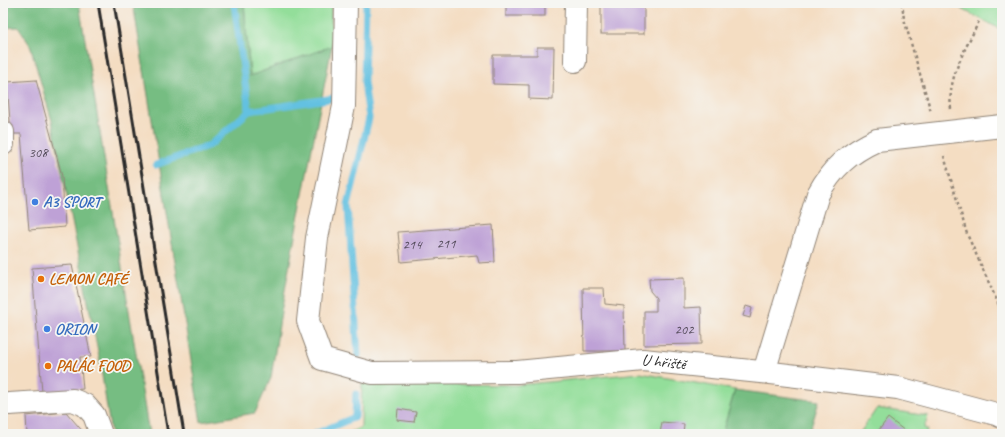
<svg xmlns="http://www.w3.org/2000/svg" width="1005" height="437" font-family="Caveat,sans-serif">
<rect width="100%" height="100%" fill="#f6f6f2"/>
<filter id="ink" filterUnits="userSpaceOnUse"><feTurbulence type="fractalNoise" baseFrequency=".025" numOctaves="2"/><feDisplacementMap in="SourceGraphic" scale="8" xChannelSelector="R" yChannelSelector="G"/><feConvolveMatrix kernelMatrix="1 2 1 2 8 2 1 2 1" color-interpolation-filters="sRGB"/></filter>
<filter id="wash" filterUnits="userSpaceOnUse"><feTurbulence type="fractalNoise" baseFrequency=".012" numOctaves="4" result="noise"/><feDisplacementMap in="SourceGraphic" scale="16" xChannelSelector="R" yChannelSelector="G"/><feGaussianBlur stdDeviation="0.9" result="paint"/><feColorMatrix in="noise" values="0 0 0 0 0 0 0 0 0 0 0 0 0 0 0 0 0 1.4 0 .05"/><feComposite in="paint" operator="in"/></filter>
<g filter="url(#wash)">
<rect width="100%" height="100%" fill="#f4ddc2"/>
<g fill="#93de9a" stroke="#5f8462">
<path d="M244,3H331L332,46L250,76Z"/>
<path d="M950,3H1002V30Z"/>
<path d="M640,373L735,390L722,434H347L361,427L362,383L517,385Z"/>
<path d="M877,408L928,416L924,428L928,430L925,434H909L888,419L876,434H859Z"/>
</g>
<g fill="#76bd82" stroke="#507456">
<path d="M3,3H79L149,434H111L100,362L52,121L30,45L18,27L3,28Z"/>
<path d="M133,3H244L250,76L332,46L296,230L281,312L271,378L255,413L201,422Z"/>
<path d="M735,390L819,401L809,434H722Z"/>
</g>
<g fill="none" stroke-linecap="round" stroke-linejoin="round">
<g stroke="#63c1e1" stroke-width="7">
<path d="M234,3L249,111"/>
<path d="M156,165L210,145L249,111L341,97"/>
<path d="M358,355L348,206L369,118L364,82L366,3"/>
<path d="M315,434L355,417L356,394"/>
</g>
</g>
<g id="blocks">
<g fill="#bea1d6">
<rect x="506" y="3" width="39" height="13"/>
<rect x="601" y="3" width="43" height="31"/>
<path d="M995,3H1002V9L994,5Z"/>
<path d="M537,47H554L553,100L529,99V85L493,84V55H537Z"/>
<path d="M36,80L62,176L65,227L29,230L21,134H11L7,82Z"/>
<path d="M493,225L495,262L479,263L477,255L401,262L398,232Z"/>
<path d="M72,265L91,357H80L83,389L42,392L32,268Z"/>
<path d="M684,278V308L701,307L702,344L644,345V311H656V298L650,291L649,279Z"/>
<path d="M583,288H604L605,304L624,306L625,351H584Z"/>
<path d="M746,306L752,308L750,318L743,316Z"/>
<path d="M398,409L416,412L414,422L397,420Z"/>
<path d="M66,412L85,434H27L26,416Z"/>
<path d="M888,418L909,434H876Z"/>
<path d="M662,422L684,424L683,434H660Z"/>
<path d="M583,431L598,433V434H582Z"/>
</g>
</g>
</g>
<g filter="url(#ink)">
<use href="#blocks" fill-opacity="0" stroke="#908476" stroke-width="1"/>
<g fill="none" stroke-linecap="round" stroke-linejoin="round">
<defs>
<g id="minor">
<path id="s1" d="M346,3L344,106L317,238L308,321L322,359L372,373L517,372L643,360L780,374L898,388L996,414L1002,417"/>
<path d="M575,61L576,3"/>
<path d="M3,132V144"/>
<path d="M764,372L818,194C833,167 849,153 877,140L1002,126"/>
<path d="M9,404L73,400L85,405L94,415L101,434"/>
</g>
</defs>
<use href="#minor" stroke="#908476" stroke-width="24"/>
<g stroke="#908476" stroke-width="2.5" stroke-dasharray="3 3" stroke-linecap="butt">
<path d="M902,3L904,19L931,112"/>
<path d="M951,109C947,76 967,47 980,19"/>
<path d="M944,156L967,234L1002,312"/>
</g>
<use href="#minor" stroke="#fff" stroke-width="22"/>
<g stroke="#2b2b2b" stroke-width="3">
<path d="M98,3L168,434"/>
<path d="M114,3L184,434"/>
</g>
</g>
</g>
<g fill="#3f7fe0" stroke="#f6f6f2" stroke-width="1.5">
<circle cx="35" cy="202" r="4"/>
<circle cx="47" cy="329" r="4"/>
</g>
<g fill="#e8710a" stroke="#f6f6f2" stroke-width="1.5">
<circle cx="41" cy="279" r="4"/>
<circle cx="48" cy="366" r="4"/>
</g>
<g text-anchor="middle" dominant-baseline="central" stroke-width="3.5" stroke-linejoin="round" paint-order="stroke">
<g font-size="14" fill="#504856">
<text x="38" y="152">308</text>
<text x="446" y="243">211</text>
<text x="412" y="244">214</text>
<text x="684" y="329">202</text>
</g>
<g font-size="16" font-weight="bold" fill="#366cbe" stroke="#f6f6f2" text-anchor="start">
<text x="43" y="202">A3 SPORT</text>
<text x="55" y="329">ORION</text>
</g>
<g font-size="16" font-weight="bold" fill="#c56008" stroke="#f6f6f2" text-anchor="start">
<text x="49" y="279">LEMON CAFÉ</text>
<text x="56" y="366">PALÁC FOOD</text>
</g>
<g font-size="16" fill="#2b2b2b" stroke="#f6f6f2">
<text stroke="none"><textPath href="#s1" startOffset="706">U hřiště</textPath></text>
</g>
</g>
<rect width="1005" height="437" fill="none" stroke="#f6f6f2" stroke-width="16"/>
</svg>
